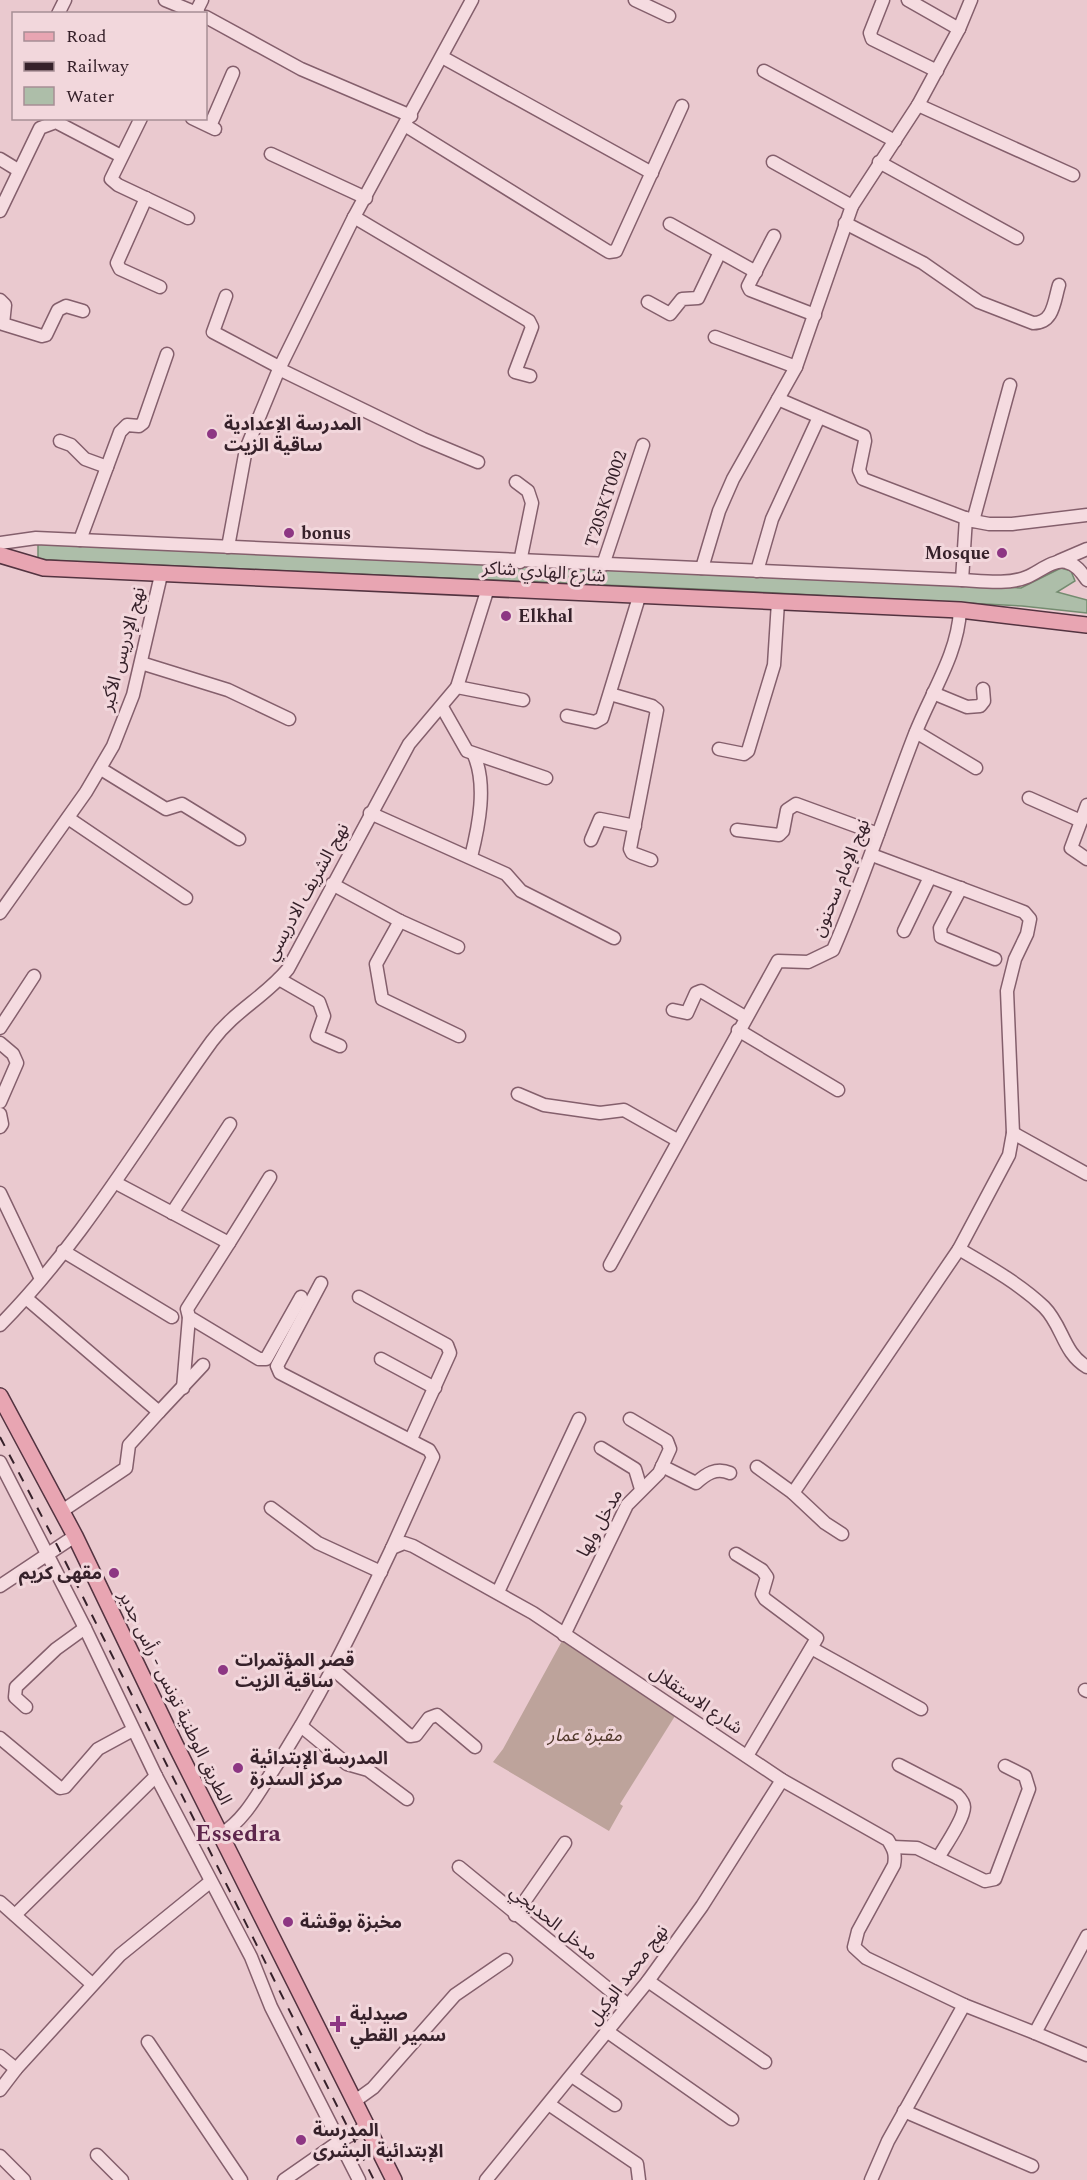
<svg xmlns="http://www.w3.org/2000/svg" width="1087" height="2180" font-family="Spectral,'Noto Sans Arabic',serif">
<rect width="100%" height="100%" fill="#eac9cf"/>
<path fill="#bda39b" d="M562,1641L675,1716L620,1804L623,1806L609,1831L493,1762L503,1749Z"/>
<path fill="#adbea9" stroke="#748c70" stroke-width="1.5" d="M38,543L1021,588L1061,568L1071,571L1075,581L1057,592L1087,600V613L1022,606L719,590L64,561L38,559Z"/>
<g fill="none" stroke-linecap="round" stroke-linejoin="round">
<defs>
<g id="minor">
<path d="M165,0L199,14"/>
<path d="M635,0L669,16"/>
<path d="M883,0L870,33L872,39L937,71"/>
<path d="M908,0L959,29"/>
<path d="M58,14L65,0"/>
<path d="M195,14L202,0"/>
<path d="M206,17L301,69L411,116"/>
<path d="M442,57L652,173"/>
<path d="M764,71L895,141"/>
<path d="M918,105L1073,175"/>
<path d="M141,118L111,179L118,185L188,218"/>
<path d="M192,118L215,129"/>
<path d="M210,126L233,73"/>
<path d="M406,126L609,252L616,251L682,106"/>
<path d="M271,154L366,198"/>
<path d="M0,159L18,170"/>
<path d="M773,162L852,206"/>
<path d="M879,162L1017,238"/>
<path d="M146,198L117,263L120,269L160,287"/>
<path d="M0,211L40,128L56,122L121,156"/>
<path d="M354,217L529,321L532,327L515,372L530,376"/>
<path d="M845,223L923,263L979,302L1033,323C1054,323 1054,301 1059,285"/>
<path d="M670,224L756,272"/>
<path d="M774,236L748,286L750,290L815,315"/>
<path d="M226,296L213,332L279,367"/>
<path d="M0,300L5,305L3,324L42,336L46,335L58,310L66,306L83,311"/>
<path d="M648,302L670,314L682,299L698,298L719,254"/>
<path d="M715,337L796,367"/>
<path d="M279,369L423,439L478,462"/>
<path d="M778,399L864,436L865,441L859,470L863,479L973,521L989,524H1012L1087,515"/>
<path d="M60,441L71,445L85,459L107,467"/>
<path d="M516,482L528,491L532,503L520,562"/>
<path d="M973,521L1010,385"/>
<path d="M80,540L120,432L127,425L139,426L143,423L167,354"/>
<path d="M0,543L36,538L962,580C982,581 1008,585 1027,577C1039,572 1053,559 1066,562C1076,564 1082,573 1087,580"/>
<path d="M228,547L246,449L279,369L354,217L472,0"/>
<path d="M1059,561L1087,549"/>
<path d="M603,565L643,445"/>
<path d="M702,568L719,511L733,479L796,367L852,206L918,105L959,29L971,0"/>
<path d="M757,571L772,519L819,417"/>
<path d="M962,580L966,518"/>
<path d="M141,663L228,690L289,719"/>
<path d="M457,687L523,700"/>
<path d="M933,693L967,707L980,706L984,701L983,689"/>
<path d="M610,694L652,706L657,710L630,849L632,853L651,860"/>
<path d="M442,707L467,751L546,778"/>
<path d="M567,716L595,722L602,718L639,597"/>
<path d="M916,732L976,768"/>
<path d="M719,749L744,754L748,751L774,665L778,602"/>
<path d="M101,769L166,809L182,804L239,839"/>
<path d="M1029,798L1081,821"/>
<path d="M1087,805L1071,848L1087,859"/>
<path d="M370,813L506,874L521,891L614,938"/>
<path d="M68,818L186,898"/>
<path d="M737,830L779,835L783,831L787,810L796,804L878,834"/>
<path d="M591,840L600,819L635,826"/>
<path d="M471,857C479,825 487,785 474,755"/>
<path d="M332,884L400,921L458,947"/>
<path d="M961,888L940,928L941,937L995,959"/>
<path d="M0,913L86,792L113,746L133,695L161,575"/>
<path d="M400,921L376,964L382,999L459,1036"/>
<path d="M904,931L930,877"/>
<path d="M279,979L319,1002L324,1016L317,1036L340,1046"/>
<path d="M673,1010L687,1013L696,993L701,991L745,1017"/>
<path d="M0,1028L34,976"/>
<path d="M738,1030L838,1090"/>
<path d="M0,1043L13,1054L17,1063L0,1102"/>
<path d="M518,1094L544,1105L600,1113L624,1110L677,1140"/>
<path d="M0,1114L2,1124L0,1127"/>
<path d="M1013,1133L1087,1174"/>
<path d="M116,1183L229,1243L270,1177"/>
<path d="M0,1193L41,1279"/>
<path d="M172,1213L230,1124"/>
<path d="M229,1243L187,1309L189,1317L259,1359H266L301,1297"/>
<path d="M959,1249C988,1266 1020,1284 1044,1307C1063,1326 1063,1353 1087,1367"/>
<path d="M63,1251L172,1317"/>
<path d="M610,1265L778,961L808,962L833,950C864,879 887,806 915,734C931,693 958,654 960,610"/>
<path d="M321,1283L277,1366L280,1373L429,1450L433,1457L392,1548"/>
<path d="M359,1297L447,1345L450,1353L411,1439"/>
<path d="M26,1298L159,1412L203,1365"/>
<path d="M0,1325C84,1240 143,1136 212,1041C234,1011 265,997 288,969L409,744L457,687L488,588"/>
<path d="M381,1359L435,1388"/>
<path d="M183,1388L189,1317"/>
<path d="M601,1448L635,1469L641,1489"/>
<path d="M0,1462L85,1628L156,1776L251,1957L271,2007L359,2180"/>
<path d="M662,1466L696,1483C706,1474 716,1467 730,1473"/>
<path d="M757,1467L793,1493"/>
<path d="M271,1508L318,1543L381,1572"/>
<path d="M62,1511L126,1468L129,1445L159,1412"/>
<path d="M842,1534L825,1523L793,1493L959,1249L1009,1155L1013,1133L1007,991L1015,959L1027,934L1030,919L1024,912L872,855"/>
<path d="M736,1554L762,1570L767,1577L762,1594L765,1599L817,1638L747,1756"/>
<path d="M0,1586L75,1536"/>
<path d="M498,1592L579,1419"/>
<path d="M564,1635L627,1505L659,1473L670,1449L667,1441L630,1419"/>
<path d="M813,1649L921,1709"/>
<path d="M333,1669L410,1736L416,1735L429,1718L437,1715L475,1747"/>
<path d="M1085,1690L1087,1691"/>
<path d="M26,1707L15,1697L16,1687L56,1649L85,1628"/>
<path d="M301,1726L347,1764L368,1770L407,1799"/>
<path d="M0,1738L60,1788L65,1787L98,1749L133,1730"/>
<path d="M899,1765L957,1795C960,1798 964,1802 964,1807C964,1819 945,1846 938,1858"/>
<path d="M221,1834C243,1821 256,1797 270,1775C318,1703 355,1626 392,1548L404,1543L413,1546L533,1613L782,1780L888,1840C894,1850 896,1854 894,1865L858,1931L854,1947L866,1958L964,2005L888,2141L871,2180"/>
<path d="M893,1847L917,1848L985,1881L995,1879L1029,1789L1025,1776L1005,1766"/>
<path d="M459,1867L628,2005"/>
<path d="M0,1902L92,1984"/>
<path d="M15,1915L156,1776"/>
<path d="M515,1915L565,1843"/>
<path d="M1087,1936L1035,2033L1087,2055"/>
<path d="M648,1981L765,2062"/>
<path d="M964,2005L1035,2033"/>
<path d="M608,2032L732,2119"/>
<path d="M148,2042L241,2180"/>
<path d="M0,2056L16,2069"/>
<path d="M572,2076L615,2105"/>
<path d="M0,2090L16,2069L120,1955L210,1882"/>
<path d="M355,2101L373,2088L455,1995L506,1960"/>
<path d="M550,2105L637,2164L639,2180"/>
<path d="M904,2111L1032,2166"/>
<path d="M97,2155L122,2180"/>
<path d="M0,2156L24,2180"/>
<path d="M284,2180L340,2141L367,2126"/>
<path d="M486,2180L648,1981L702,1906L782,1780"/>
</g>
<g id="major">
<path d="M0,555L44,568L960,610L1087,625"/>
<path d="M0,1396L75,1536L175,1744L394,2180"/>
</g>
</defs>
<use href="#minor" stroke="#845f6c" stroke-width="15"/>
<use href="#major" stroke="#533340" stroke-width="18"/>
<use href="#minor" stroke="#f5dbe0" stroke-width="12"/>
<use href="#major" stroke="#e8a5b2" stroke-width="15"/>
<path stroke="#36212a" stroke-width="2" stroke-dasharray="10 10" stroke-linecap="butt" d="M0,1437L58,1547L374,2180"/>
</g>
<g fill="#8d3683" stroke="#f2d7dc" stroke-width="2">
<circle cx="212" cy="434" r="6"/>
<circle cx="289" cy="533" r="6"/>
<circle cx="1002" cy="553" r="6"/>
<circle cx="506" cy="616" r="6"/>
<circle cx="114" cy="1573" r="6"/>
<circle cx="223" cy="1670" r="6"/>
<circle cx="238" cy="1768" r="6"/>
<circle cx="288" cy="1922" r="6"/>
<path d="M335 2015h6v6h6v6h-6v6h-6v-6h-6v-6h6z"/>
<circle cx="301" cy="2140" r="6"/>
</g>
<g text-anchor="middle" dominant-baseline="central" stroke-width="6" stroke-linejoin="round" paint-order="stroke">
<g font-size="18" font-weight="bold" fill="#36212a" stroke="#f2d7dc" text-anchor="start">
<text x="224" y="424">المدرسة الإعدادية<tspan x="224" dy="21">ساقية الزيت</tspan></text>
<text x="301" y="533">bonus</text>
<text x="990" y="553" text-anchor="end">Mosque</text>
<text x="518" y="616">Elkhal</text>
<text x="102" y="1573" text-anchor="end">مقهى كريم</text>
<text x="235" y="1660">قصر المؤتمرات<tspan x="235" dy="21">ساقية الزيت</tspan></text>
<text x="250" y="1758">المدرسة الإبتدائية<tspan x="250" dy="21">مركز السدرة</tspan></text>
<text x="300" y="1922">مخبزة بوقشة</text>
<text x="350" y="2014">صيدلية<tspan x="350" dy="21">سمير القطي</tspan></text>
<text x="313" y="2130">المدرسة<tspan x="313" dy="21">الإبتدائية البشرى</tspan></text>
</g>
<g font-size="18" fill="#36212a" stroke="#f2d7dc">
<text transform="translate(606 499) rotate(-72)">T20SKT0002</text>
<text transform="translate(544 572) rotate(4)">شارع الهادي شاكر</text>
<text transform="translate(123 649) rotate(-75)">نهج الإدريس الأكبر</text>
<text transform="translate(841 878) rotate(-68)">نهج الإمام سحنون</text>
<text transform="translate(307 892) rotate(-61)">نهج الشريف الادريسي</text>
<text transform="translate(600 1523) rotate(-61)">مدخل ولها</text>
<text transform="translate(175 1698) rotate(64)">الطريق الوطنية تونس - رأس جدير</text>
<text transform="translate(696 1700) rotate(34)">شارع الاستقلال</text>
<text transform="translate(554 1923) rotate(39)">مدخل الحديجي</text>
<text transform="translate(628 1975) rotate(-53)">نهج محمد الوكيل</text>
</g>
<g font-size="18" font-style="italic" fill="#50382a" stroke="#f2d7dc">
<text x="585" y="1735">مقبرة عمار</text>
</g>
<g font-size="24" font-weight="bold" fill="#5e254c" stroke="#f2d7dc">
<text x="238" y="1834">Essedra</text>
</g>
</g>
<rect x="12" y="12" width="195" height="108" fill="#f2d7dc" stroke="#a78e95" stroke-width="1.5"/>
<rect x="24" y="32" width="30" height="9" fill="#e8a5b2" stroke="#a78e95" stroke-width="1.5"/>
<text x="66" y="42" font-size="18" fill="#36212a">Road</text>
<rect x="24" y="62" width="30" height="9" fill="#36212a" stroke="#a78e95" stroke-width="1.5"/>
<text x="66" y="72" font-size="18" fill="#36212a">Railway</text>
<rect x="24" y="87" width="30" height="18" fill="#adbea9" stroke="#a78e95" stroke-width="1.5"/>
<text x="66" y="102" font-size="18" fill="#36212a">Water</text>
</svg>
